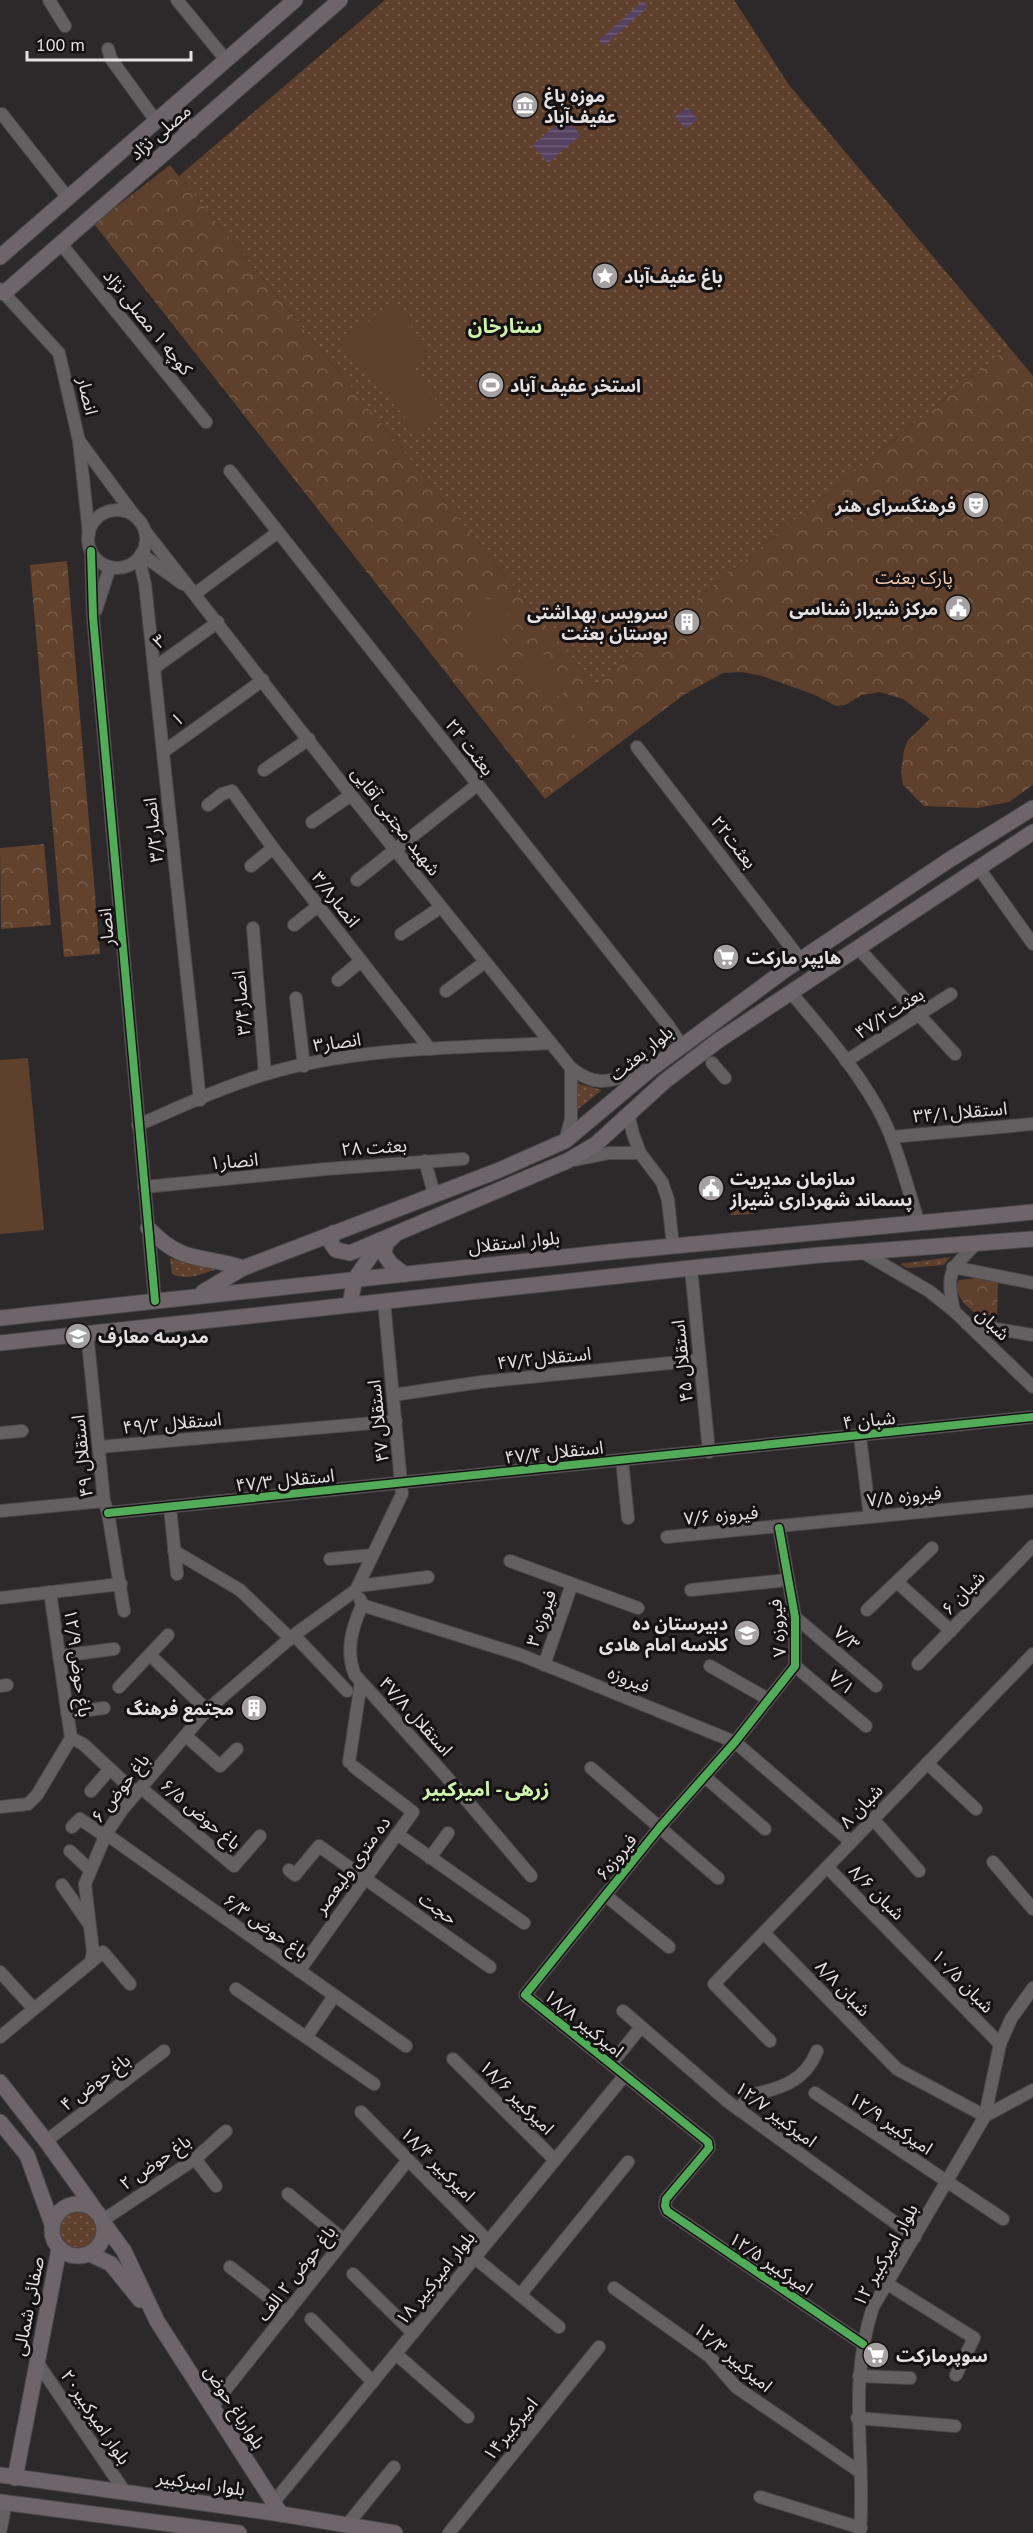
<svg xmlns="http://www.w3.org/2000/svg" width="1033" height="2533" font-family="'PT Sans','Noto Sans Arabic',sans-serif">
<defs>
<pattern id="grass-dots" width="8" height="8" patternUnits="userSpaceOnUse" patternTransform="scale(1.5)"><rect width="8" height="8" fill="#5f402c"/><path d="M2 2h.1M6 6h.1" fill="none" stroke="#765b4a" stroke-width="1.8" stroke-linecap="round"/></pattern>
<pattern id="forest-crowns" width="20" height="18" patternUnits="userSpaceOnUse" patternTransform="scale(1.5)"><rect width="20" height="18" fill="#63422d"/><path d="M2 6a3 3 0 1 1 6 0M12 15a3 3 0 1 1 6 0" fill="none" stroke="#795d4b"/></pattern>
<pattern id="park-crowns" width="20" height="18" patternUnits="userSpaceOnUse" patternTransform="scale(1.5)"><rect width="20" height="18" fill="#5f402c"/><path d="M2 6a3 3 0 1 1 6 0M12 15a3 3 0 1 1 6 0" fill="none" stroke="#765b4a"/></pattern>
<pattern id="water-rules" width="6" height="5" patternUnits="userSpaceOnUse" patternTransform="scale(1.5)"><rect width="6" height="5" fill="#564161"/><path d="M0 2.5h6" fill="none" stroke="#6e5c77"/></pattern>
</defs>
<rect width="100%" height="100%" fill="#2d292a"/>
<g fill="url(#grass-dots)">
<path d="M385,0H734L789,85L1009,347L704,593L596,687L179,176Z"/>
<path d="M576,1083L602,1090L578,1109Z"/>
<path d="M747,1196L754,1214L731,1215L729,1211Z"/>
<path d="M950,1257L944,1265L907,1268L900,1264Z"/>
<path d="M170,1258L188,1264L217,1266L215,1270C200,1274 187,1281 172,1274Z"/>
<circle cx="78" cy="2230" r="19"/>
</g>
<g fill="url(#forest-crowns)">
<path d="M67,561L100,954L64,957L30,565Z"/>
<path d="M44,844L51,925L1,929L0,848Z"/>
</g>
<g fill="url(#park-crowns)">
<path d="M170,165L596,687L704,593L1009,347L1033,376V785L1009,802L978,808L924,806L903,785L901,772L904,750L908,740L930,719L903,699L880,692L862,695L845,705L836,706L815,695L762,676L742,672L723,673L685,694L545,799L94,224Z"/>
<path d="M980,1278L998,1281L997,1322C979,1317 959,1306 956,1286L959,1280Z"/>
</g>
<g fill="#5f402c">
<path d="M391,302L432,352L411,370L445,411L418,433L342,343Z"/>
<path d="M474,596L509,603L499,665L463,659Z"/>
<path d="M538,646L567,690L545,705L515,661Z"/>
<path d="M570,695L597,735L581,746L554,705Z"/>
<path d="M28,1058L44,1230L0,1234V1060Z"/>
</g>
<g fill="url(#water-rules)">
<path d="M643,1L648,7L604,46L599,40Z"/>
<path d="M687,107L698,119L686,129L675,117Z"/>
<path d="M565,117L581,135L548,163L533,145Z"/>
</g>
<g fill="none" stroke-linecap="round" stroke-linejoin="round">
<defs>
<g id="minor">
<path d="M49,0L65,26"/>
<path d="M177,0L226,60"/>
<path d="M108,49L111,59L156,121"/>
<path d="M2,114L68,198"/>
<path d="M61,244L206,422"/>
<path d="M0,289L59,353L79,441L89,534"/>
<path d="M80,442L134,515"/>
<path d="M230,471L668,1025L682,1046"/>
<circle cx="117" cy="539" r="29"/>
<path d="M145,531L351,795L571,1068"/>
<path d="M91,551L93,617L155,1301"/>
<path d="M141,554L183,584"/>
<path d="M139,558L145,584L154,668L200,1100"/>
<path d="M196,593L278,532"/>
<path d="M96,610L110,567"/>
<path d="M154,668L218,622"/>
<path d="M637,747L800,959"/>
<path d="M163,752L263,680"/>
<path d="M264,770L309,739"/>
<path d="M208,805L222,794L232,791L273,848L430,1049"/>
<path d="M312,822L351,795"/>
<path d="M251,866L273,848"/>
<path d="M978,867L1033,944"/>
<path d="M357,880L477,785"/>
<path d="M294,925L318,906"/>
<path d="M253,928L265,1074"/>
<path d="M401,934L441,907"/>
<path d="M858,948L955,1054"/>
<path d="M338,980L361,961"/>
<path d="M446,991L485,962"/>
<path d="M791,993C822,1029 854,1066 877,1107C897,1142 906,1185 919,1223"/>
<path d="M296,998L304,1066"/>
<path d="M846,1061L951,994"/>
<path d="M712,1063L725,1078"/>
<path d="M628,1113L633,1134L640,1153L662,1182L668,1200L673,1246"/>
<path d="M138,1125C180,1107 222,1087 266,1074C357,1047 457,1048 551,1043"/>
<path d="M891,1137L1033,1124"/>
<path d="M565,1141L571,1119V1068C601,1092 616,1077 650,1069"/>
<path d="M574,1160L609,1153H640"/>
<path d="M425,1161L434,1194"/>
<path d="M144,1187L326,1169L463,1159"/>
<path d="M862,1252L929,1291L954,1311L1033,1387"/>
<path d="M953,1267L1033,1283"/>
<path d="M691,1268L709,1452"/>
<path d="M954,1311C946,1272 949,1271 977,1243"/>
<path d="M967,1324L1033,1335"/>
<path d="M87,1332L104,1501L108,1513L124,1611"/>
<path d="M393,1395L481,1382L700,1360"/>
<path d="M0,1433L22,1431"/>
<path d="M860,1437L870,1517"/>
<path d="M99,1447L396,1421"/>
<path d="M622,1460L628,1518"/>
<path d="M170,1508L177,1574"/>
<path d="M0,1511L104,1501"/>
<path d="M108,1513L1033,1417"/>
<path d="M779,1528L795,1617V1666L735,1742L660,1827L525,1995L708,2142L709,2148L666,2199L665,2206L667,2211L863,2344"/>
<path d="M667,1537L1033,1501"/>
<path d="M174,1551L240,1590L291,1639"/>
<path d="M330,1559L372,1555"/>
<path d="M510,1561L638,1608"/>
<path d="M897,1582L951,1631"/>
<path d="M358,1586L428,1577"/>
<path d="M691,1590L787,1580"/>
<path d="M50,1592L71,1738"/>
<path d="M0,1598L121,1584"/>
<path d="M360,1599L362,1605C352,1628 345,1651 355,1675L445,1775L531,1876"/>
<path d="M362,1605L521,1655L735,1742L851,1842"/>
<path d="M867,1610L932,1548"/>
<path d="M795,1617L876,1686"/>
<path d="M294,1635L347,1691"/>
<path d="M150,1655L207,1710"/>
<path d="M59,1656L114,1649"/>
<path d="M918,1664L1033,1546"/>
<path d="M544,1665L572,1584"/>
<path d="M710,1666L768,1699"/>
<path d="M795,1666L866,1726"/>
<path d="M0,1686L7,1685"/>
<path d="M119,1687L168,1635"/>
<path d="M67,1713L104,1708"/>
<path d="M186,1736L220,1766L237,1749"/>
<path d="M71,1738L83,1744L136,1793"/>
<path d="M349,1762L361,1682"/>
<path d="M927,1763L976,1809"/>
<path d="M591,1768L718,1878"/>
<path d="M705,1777L765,1829"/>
<path d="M141,1788L234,1866L260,1836"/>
<path d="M91,1791L110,1769"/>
<path d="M0,1807L28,1804L37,1795L71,1738"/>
<path d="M873,1819L919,1871"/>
<path d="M72,1827L80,1819L105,1836"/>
<path d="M106,1834L406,2046"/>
<path d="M397,1834L524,1923"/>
<path d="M70,1851L90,1870"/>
<path d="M430,1858L448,1833"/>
<path d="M993,1862L1033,1909"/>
<path d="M827,1867L1000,2044"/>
<path d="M289,1870L295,1875L319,1846L490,1967"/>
<path d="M62,1885L89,1924"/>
<path d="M605,1895L669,1947"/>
<path d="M764,1933L897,2069L985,2116"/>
<path d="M91,1962L103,1952L130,1984"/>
<path d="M299,1971L413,1812L354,1767"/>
<path d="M0,1972L34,2009"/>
<path d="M236,1989L374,2084"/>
<path d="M623,2011L727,2101L915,2237"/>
<path d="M307,2036L334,1996"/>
<path d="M0,2037L91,1962L93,1952L85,1884L106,1834L122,1810L207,1710L294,1635L356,1590L402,1494L384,1301"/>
<path d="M770,2041L714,1984L1033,1654"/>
<path d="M453,2059L555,2160"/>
<path d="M611,2064L641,2027"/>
<path d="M815,2093L1003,2219"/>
<path d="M739,2110L750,2095C779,2089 805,2082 817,2051"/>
<path d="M361,2112L488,2241"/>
<path d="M985,2116L1033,2090"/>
<path d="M46,2141L164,2051"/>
<path d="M195,2159L216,2186"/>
<path d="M288,2194L344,2240"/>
<path d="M103,2220L195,2159L226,2131"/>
<path d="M475,2258L559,2327"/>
<path d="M230,2267L288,2312"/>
<path d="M353,2274L413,2333"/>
<path d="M886,2283L974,2338L956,2375"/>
<path d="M614,2288L709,2356L736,2387L860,2472"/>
<path d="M520,2295L628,2162"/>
<path d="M311,2319L373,2382"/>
<path d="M396,2354L468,2417"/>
<path d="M37,2362L125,2492"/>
<path d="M859,2376L910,2378"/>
<path d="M211,2408L408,2160"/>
<path d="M857,2418L955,2426"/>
<path d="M760,2497L861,2528"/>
<path d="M273,2503L625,2075"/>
<path d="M347,2525L394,2467"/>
<path d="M0,2533L6,2502"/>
<path d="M449,2533L599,2347"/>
<path d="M860,2533C866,2455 847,2385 873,2307L985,2116L1000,2044L1011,2019L1033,1988"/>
</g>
<g id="major">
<path d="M171,108L191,131"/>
<path d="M0,257L295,0"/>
<path d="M4,293L340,0"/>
<path d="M148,1228C183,1265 200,1254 243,1268"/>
<path d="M333,1233L331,1243L336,1250L350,1253L567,1161L596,1144L665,1081L719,1040L1033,832"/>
<path d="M393,1237L386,1243L384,1254L391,1264L404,1274"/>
<path d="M203,1292L243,1268L497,1171L565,1141L651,1069L785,970L949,860L1033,808"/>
<path d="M350,1303L355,1279L380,1242"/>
<path d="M0,1318L610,1252L1033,1212"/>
<path d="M0,1343L691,1268L820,1255L1033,1239"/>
<path d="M0,2082L46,2141L94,2208"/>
<path d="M0,2122L27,2155L52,2224"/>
<circle cx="78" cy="2230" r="26"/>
<path d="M105,2225L124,2251L157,2321L281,2514"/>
<path d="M90,2254L111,2264L140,2300"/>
<path d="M0,2475L281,2514L395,2533"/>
<path d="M15,2478L59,2249"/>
<path d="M0,2502L239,2533"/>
</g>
</defs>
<use href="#minor" stroke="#4b4748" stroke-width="14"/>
<use href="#major" stroke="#4b4748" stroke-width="17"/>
<use href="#minor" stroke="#646061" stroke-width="12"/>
<use href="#major" stroke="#6e656b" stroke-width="15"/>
<defs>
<g id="cycleway">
<path d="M91,551L93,617L155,1301"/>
<path d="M108,1513L1033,1417"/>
<path d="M779,1528L795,1617V1666L735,1742L660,1827L525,1995L708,2142L709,2148L666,2199L665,2206L667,2211L863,2344"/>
</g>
</defs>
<use href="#cycleway" stroke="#151112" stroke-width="11"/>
<use href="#cycleway" stroke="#51ab58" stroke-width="8"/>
</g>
<defs>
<symbol id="museum-disc" viewBox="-11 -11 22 22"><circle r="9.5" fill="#a5a0a1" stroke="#151112"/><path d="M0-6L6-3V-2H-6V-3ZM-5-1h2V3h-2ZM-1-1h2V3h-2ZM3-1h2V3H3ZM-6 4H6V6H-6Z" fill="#fff"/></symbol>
<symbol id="sight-disc" viewBox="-11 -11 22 22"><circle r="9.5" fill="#a5a0a1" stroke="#151112"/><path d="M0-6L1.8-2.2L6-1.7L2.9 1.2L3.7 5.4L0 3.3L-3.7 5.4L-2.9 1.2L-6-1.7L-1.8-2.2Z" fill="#fff"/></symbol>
<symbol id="stadium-disc" viewBox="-11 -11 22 22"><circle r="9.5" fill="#a5a0a1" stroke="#151112"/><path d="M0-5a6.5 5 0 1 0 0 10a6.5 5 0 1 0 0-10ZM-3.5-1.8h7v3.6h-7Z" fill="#fff"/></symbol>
<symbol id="theatre-disc" viewBox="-11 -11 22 22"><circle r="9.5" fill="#a5a0a1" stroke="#151112"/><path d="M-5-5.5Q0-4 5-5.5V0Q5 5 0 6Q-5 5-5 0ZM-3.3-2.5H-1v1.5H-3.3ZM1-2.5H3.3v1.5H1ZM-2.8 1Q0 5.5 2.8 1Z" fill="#fff"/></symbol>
<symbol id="civic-disc" viewBox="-11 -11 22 22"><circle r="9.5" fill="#a5a0a1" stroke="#151112"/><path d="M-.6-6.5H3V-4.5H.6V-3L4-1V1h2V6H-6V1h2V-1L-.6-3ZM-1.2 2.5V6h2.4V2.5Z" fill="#fff"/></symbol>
<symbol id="building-disc" viewBox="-11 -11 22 22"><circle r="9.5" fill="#a5a0a1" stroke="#151112"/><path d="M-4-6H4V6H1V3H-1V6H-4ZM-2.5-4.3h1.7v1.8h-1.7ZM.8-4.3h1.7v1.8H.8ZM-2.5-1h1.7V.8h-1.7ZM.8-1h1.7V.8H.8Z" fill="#fff"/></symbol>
<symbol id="supermarket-disc" viewBox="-11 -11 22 22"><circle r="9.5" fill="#a5a0a1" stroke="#151112"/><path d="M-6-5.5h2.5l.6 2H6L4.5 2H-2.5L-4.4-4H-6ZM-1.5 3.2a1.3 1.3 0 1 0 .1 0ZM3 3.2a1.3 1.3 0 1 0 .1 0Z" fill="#fff"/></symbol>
<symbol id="school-disc" viewBox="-11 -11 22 22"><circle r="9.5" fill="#a5a0a1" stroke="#151112"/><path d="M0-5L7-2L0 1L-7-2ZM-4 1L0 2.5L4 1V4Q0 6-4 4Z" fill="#fff"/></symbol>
</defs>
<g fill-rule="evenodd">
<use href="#museum-disc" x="510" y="90" width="30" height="30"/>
<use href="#sight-disc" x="590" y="261" width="30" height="30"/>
<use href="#stadium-disc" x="476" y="370" width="30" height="30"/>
<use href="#theatre-disc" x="961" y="490" width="30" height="30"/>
<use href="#civic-disc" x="943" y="593" width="30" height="30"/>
<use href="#building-disc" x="672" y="607" width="30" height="30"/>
<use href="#supermarket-disc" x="711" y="942" width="30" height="30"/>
<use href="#civic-disc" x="696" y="1173" width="30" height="30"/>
<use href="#school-disc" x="63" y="1321" width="30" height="30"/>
<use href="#school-disc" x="732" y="1618" width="30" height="30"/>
<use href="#building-disc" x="239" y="1693" width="30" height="30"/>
<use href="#supermarket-disc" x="861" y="2340" width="30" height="30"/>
</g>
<g text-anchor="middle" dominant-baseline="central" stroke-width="6" stroke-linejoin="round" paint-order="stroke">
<g font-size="18" font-weight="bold" fill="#e5e0e1" stroke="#151112" text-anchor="start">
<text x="544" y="95">موزه باغ<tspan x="544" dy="21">عفیف‌آباد</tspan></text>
<text x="624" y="276">باغ عفیف‌آباد</text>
<text x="510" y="385">استخر عفیف آباد</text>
<text x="956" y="505" text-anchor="end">فرهنگسرای هنر</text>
<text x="938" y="608" text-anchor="end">مرکز شیراز شناسی</text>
<text x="668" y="612" text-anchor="end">سرویس بهداشتی<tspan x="668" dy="21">بوستان بعثت</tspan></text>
<text x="746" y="957">هایپر مارکت</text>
<text x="730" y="1178">سازمان مدیریت<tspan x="730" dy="21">پسماند شهرداری شیراز</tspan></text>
<text x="98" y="1336">مدرسه معارف</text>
<text x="728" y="1623" text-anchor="end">دبیرستان ده<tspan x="728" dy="21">کلاسه امام هادی</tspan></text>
<text x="234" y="1708" text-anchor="end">مجتمع فرهنگ</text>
<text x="896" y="2355">سوپرمارکت</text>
</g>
<g font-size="18" fill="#e5e0e1" stroke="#151112">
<text transform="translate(160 132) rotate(-41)">مصلی نژاد</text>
<text transform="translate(148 322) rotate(51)">کوچه ۱ مصلی نژاد</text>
<text transform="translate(88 396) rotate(77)">انصار</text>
<text transform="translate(159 641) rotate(-36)">۳</text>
<text transform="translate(177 719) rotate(-36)">۱</text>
<text transform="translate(470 747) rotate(52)">بعثت ۲۴</text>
<text transform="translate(396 821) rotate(52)">شهید مجتبی آقایی</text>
<text transform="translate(153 830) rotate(-96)">انصار۳/۲</text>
<text transform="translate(734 842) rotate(52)">بعثت۲۲</text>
<text transform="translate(336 899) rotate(52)">انصار۳/۸</text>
<text transform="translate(106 927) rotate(-95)">انصار</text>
<text transform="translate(241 1003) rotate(-95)">انصار۳/۴</text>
<text transform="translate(889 1013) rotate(-33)">بعثت۴۷/۲</text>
<text transform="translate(337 1042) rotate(-8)">انصار۳</text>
<text transform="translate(641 1053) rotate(-39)">بلوار بعثت</text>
<text transform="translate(960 1112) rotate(-5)">استقلال۳۴/۱</text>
<text transform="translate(374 1147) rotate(-4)">بعثت ۲۸</text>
<text transform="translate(234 1161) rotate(-5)">انصار۱</text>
<text transform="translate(514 1242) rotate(-6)">بلوار استقلال</text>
<text transform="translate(993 1324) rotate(43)">شبان</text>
<text transform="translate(544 1358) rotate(-6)">استقلال۴۷/۲</text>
<text transform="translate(682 1361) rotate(-96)">۴۵ استقلال</text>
<text transform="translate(869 1420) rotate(-6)">۴ شبان</text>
<text transform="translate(378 1421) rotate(-96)">۴۷ استقلال</text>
<text transform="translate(172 1423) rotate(-5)">۴۹/۲ استقلال</text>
<text transform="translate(554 1452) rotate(-6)">۴۷/۴ استقلال</text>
<text transform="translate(82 1456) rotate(-96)">۴۹ استقلال</text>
<text transform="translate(285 1480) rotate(-6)">۴۷/۳ استقلال</text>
<text transform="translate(904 1496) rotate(-6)">۷/۵ فیروزه</text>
<text transform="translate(721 1515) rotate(-5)">۷/۶ فیروزه</text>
<text transform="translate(963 1593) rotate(-46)">۶ شبان</text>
<text transform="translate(541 1618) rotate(-71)">۳ فیروزه</text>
<text transform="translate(777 1628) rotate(-95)">۷ فیروزه</text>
<text transform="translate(847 1638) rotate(41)">۷/۳</text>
<text transform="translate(78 1663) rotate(82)">۱۲/۹ باغ حوض</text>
<text transform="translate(629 1679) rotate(22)">فیروزه</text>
<text transform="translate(842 1682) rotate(41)">۷/۱</text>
<text transform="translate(416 1716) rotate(48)">۴۷/۸ استقلال</text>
<text transform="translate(120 1788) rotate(-52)">۶ باغ حوض</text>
<text transform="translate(861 1806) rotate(-46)">۸ شبان</text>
<text transform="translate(201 1814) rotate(40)">۶/۵ باغ حوض</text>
<text transform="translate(616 1857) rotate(-51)">فیروزه۶</text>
<text transform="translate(352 1865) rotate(-54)">ده متری ولیعصر</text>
<text transform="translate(877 1892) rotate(45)">۸/۶ شبان</text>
<text transform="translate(438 1908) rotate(35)">حجت</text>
<text transform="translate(266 1926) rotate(35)">۶/۳ باغ حوض</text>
<text transform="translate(963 1981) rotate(46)">۱۰/۵ شبان</text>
<text transform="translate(843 1988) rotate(46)">۸/۸ شبان</text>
<text transform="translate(584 2023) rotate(39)">۱۸/۸ امیرکبیر</text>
<text transform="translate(95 2082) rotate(-37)">۴ باغ حوض</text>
<text transform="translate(517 2097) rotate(45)">۱۸/۶ امیرکبیر</text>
<text transform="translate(776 2114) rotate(37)">۱۲/۷ امیرکبیر</text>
<text transform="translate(891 2123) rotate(34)">۱۲/۹ امیرکبیر</text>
<text transform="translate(155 2162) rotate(-35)">۲ باغ حوض</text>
<text transform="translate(438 2164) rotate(45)">۱۸/۴ امیرکبیر</text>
<text transform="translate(885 2255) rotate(-61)">۱۲ بلوار امیرکبیر</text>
<text transform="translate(771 2263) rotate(34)">۱۲/۵ امیرکبیر</text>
<text transform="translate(296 2273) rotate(-52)">باغ حوض ۲ الف</text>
<text transform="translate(435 2278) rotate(-51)">۱۸ بلوار امیرکبیر</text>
<text transform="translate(28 2306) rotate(-79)">صفائی شمالی</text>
<text transform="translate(733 2357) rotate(40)">۱۲/۳ امیرکبیر</text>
<text transform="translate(235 2407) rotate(57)">بلوارباغ حوض</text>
<text transform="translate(96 2417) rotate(56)">بلوار امیرکبیر۲۰</text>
<text transform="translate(510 2429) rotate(-51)">امیرکبیر۱۴</text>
<text transform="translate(201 2483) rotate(8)">بلوار امیرکبیر</text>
</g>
<g font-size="18" fill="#f6cfb6" stroke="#151112">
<text x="914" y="577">پارک بعثت</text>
</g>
<g font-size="20" font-weight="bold" fill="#cef3ac" stroke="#151112">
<text x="505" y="326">ستارخان</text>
<text x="486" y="1789">زرهی - امیرکبیر</text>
</g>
</g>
<path d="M27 51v9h164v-9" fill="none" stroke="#e5e0e1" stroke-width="3"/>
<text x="36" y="51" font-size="18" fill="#e5e0e1" stroke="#151112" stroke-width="4.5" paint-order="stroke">100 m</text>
</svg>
